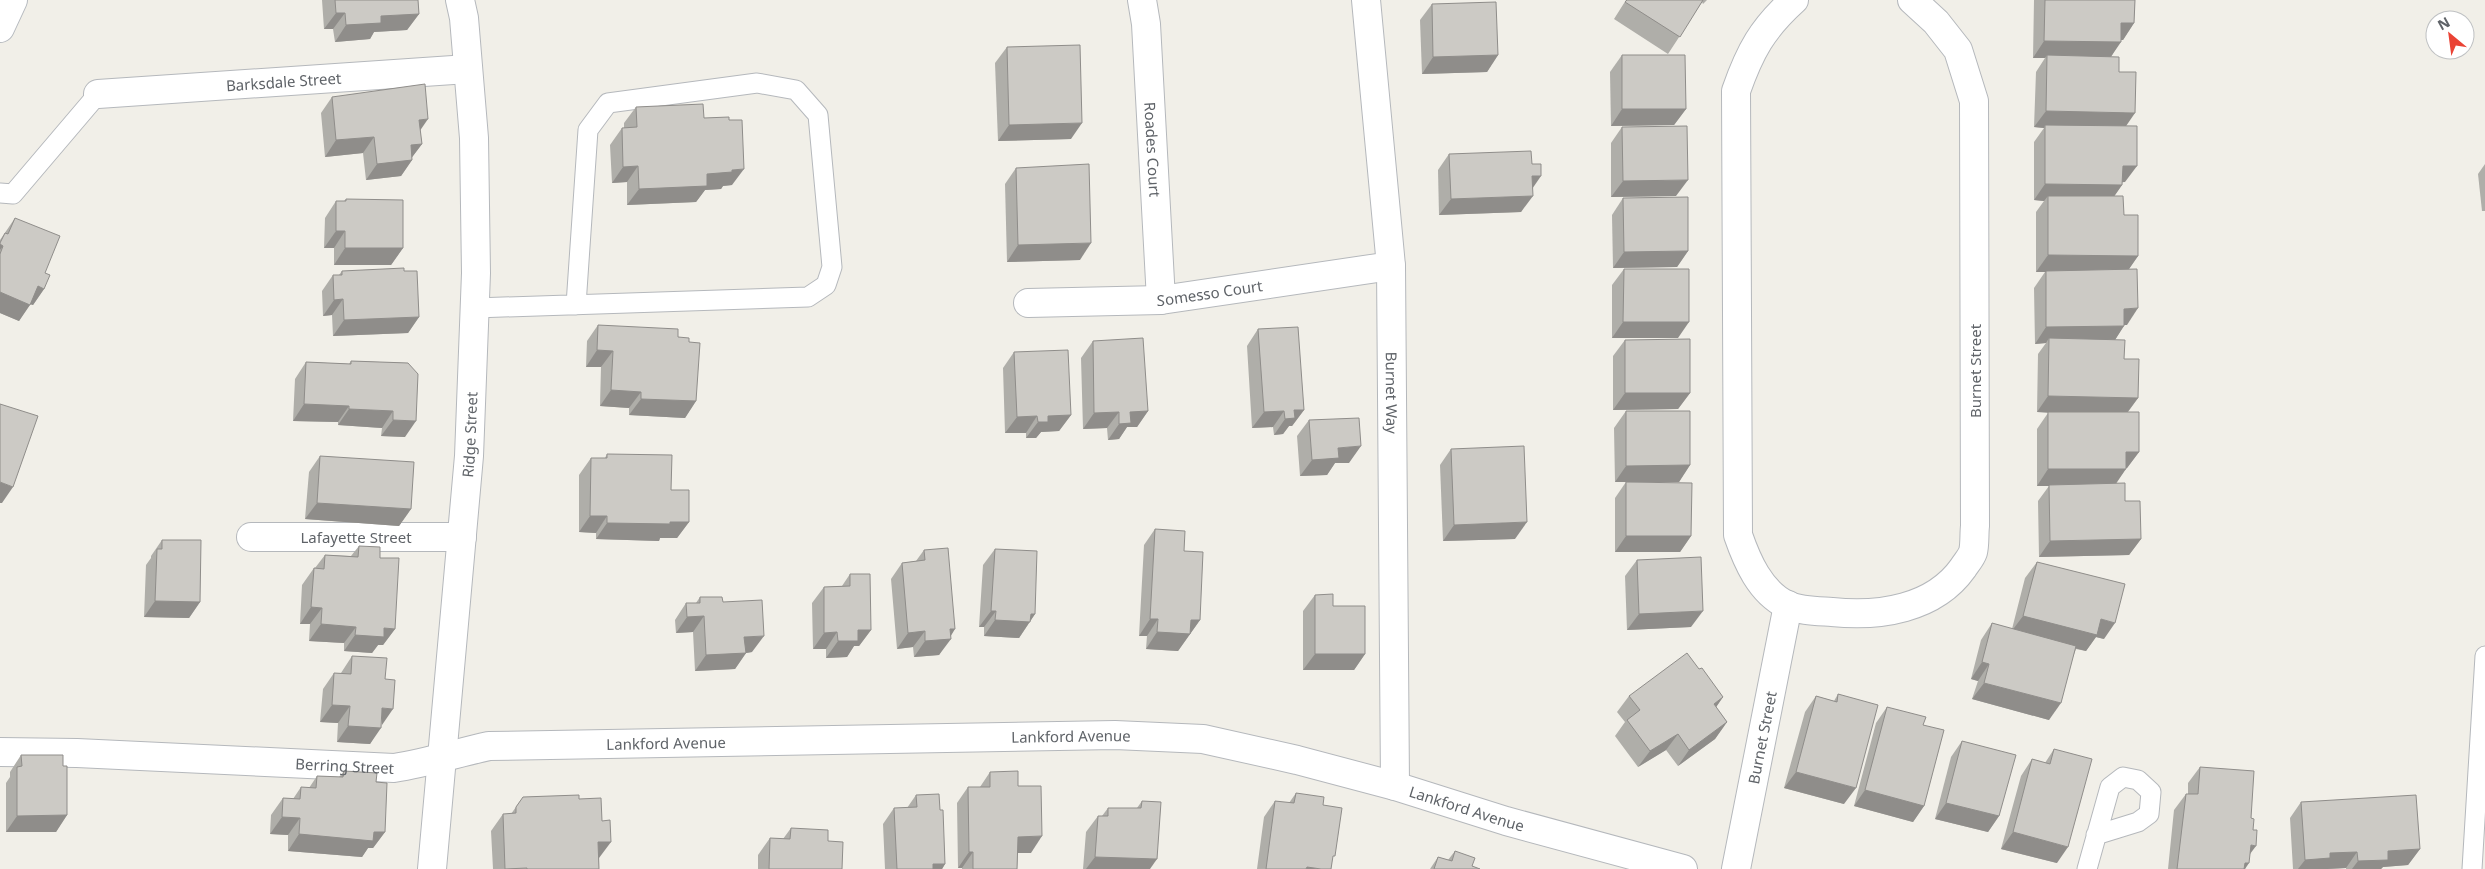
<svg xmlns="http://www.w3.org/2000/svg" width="2485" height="869" font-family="'Noto Sans',sans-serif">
<rect width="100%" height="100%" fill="#f1efe8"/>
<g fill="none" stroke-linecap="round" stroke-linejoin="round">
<defs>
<g id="service">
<path d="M0,193L13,194L98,94"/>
<path d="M475,308L808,297L826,285L832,267L818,115L796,90L757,83L608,103L588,130L576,305"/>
<path d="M2087,869L2110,787L2123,777L2138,780L2151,792L2149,814L2138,822L2096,835"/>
<path d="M2472,869L2485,656"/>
</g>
<g id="minor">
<path id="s1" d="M1142,0L1146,24L1161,300"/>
<path id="s2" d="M1366,0L1391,266L1395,786"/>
<path d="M1794,0C1762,29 1750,51 1736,91L1738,535C1747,561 1760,592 1787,605C1800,611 1818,611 1832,612C1879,617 1934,609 1963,568C1966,563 1971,558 1973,552C1975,544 1974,534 1975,526L1974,101L1958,50L1936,22L1912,0"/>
<path id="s3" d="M98,94L468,69"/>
<path id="s4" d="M1028,303L1161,300L1391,266"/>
<path id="s5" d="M251,537H462"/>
<path id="s6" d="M0,752L77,753L394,768C427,763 457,753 489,746L1115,735L1203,739L1297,760L1395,786L1506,821L1683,869"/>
<path id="s7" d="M432,869L469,456L476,273L474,138L464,18L460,0"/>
<path id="s8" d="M1736,869L1788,605"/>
</g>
<path id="secondary" d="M0,28L13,0"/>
</defs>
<use href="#service" stroke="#b5b8bc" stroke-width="21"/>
<use href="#minor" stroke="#b5b8bc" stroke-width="30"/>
<use href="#secondary" stroke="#b6babf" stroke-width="30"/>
<use href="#service" stroke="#fff" stroke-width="19"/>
<use href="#minor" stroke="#fff" stroke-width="28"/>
<use href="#secondary" stroke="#fff" stroke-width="28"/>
</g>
<g fill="#afaea9">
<path d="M322,0H418L419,14L407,30L374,32L370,39L335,42L333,29H324Z"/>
<path d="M1626,0H1707L1703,4L1702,2L1668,54L1614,19Z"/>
<path d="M2034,0H2135L2134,23L2123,40H2121L2111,57L2119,72L2126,126L2125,182H2122V185L2114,196L2124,215L2138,256L2128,270L2127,325H2124L2115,340L2124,359L2138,398L2128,412L2139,452L2127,468H2126L2116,484L2125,501L2141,539L2129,555L2039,557L2038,501L2049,486H2037V429L2048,413L2037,412L2038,354L2046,343L2035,344L2034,288L2045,272H2036V212L2044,201L2034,200V142L2044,128L2034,127L2036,72L2045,58H2033Z"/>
<path d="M1432,4L1498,55L1487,72L1422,74L1420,20Z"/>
<path d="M1007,47L1071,139L998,141L995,63Z"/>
<path d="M1622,55L1686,109L1674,125L1611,126L1610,72Z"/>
<path d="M332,97L420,131L422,144L412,157V160L401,176L366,180L363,153L325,157L321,113Z"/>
<path d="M636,107L704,118L732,185L723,186L721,189L705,190L696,202L627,205V182L612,183L610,145L622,128H624V123Z"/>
<path d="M1622,127L1676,196L1611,197V143Z"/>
<path d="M1449,154L1532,164L1533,188L1521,212L1439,215L1438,170Z"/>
<path d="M2485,164V211H2482L2478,174Z"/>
<path d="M1016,168L1080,260L1007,262L1005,184Z"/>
<path d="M1623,198L1688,251L1677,267L1613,268L1612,215Z"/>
<path d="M346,199L403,248L391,265H334V248H324L325,218L336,201H344Z"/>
<path d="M15,218L45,273L44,289L33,305L30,304L19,321L0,313V240Z"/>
<path d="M1624,269L1678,338H1612V285Z"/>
<path d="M342,271H404L419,317L408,333L333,336L332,315L323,316L322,291L333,275H339Z"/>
<path d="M598,325L678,337L689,342L696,401L685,418L629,415V408L600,406L601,367H586L587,341Z"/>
<path d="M1258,329L1304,410L1292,426H1289L1283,434L1274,435L1273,427L1252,428L1247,346Z"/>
<path d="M1625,340L1690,393L1678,409L1613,410V356Z"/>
<path d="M1093,341L1148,411L1137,427H1127L1119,439L1108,440L1107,428L1083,429L1081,358Z"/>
<path d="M1014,352L1071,415L1059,431L1041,432L1036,438H1026V433H1005L1003,368Z"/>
<path d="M351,361L408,363L405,437L381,436L382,428L338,425V422L293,421L295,379L306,362L349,364Z"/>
<path d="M1626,411L1690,465L1679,482H1628L1691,536L1680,552H1615V498L1626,482H1615L1614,428Z"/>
<path d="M1309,420L1349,463H1335L1327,475L1300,476L1297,436Z"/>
<path d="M1451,449L1515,539L1443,541L1440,465Z"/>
<path d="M607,454L671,490L689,522L677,538H660L659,541L596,539V533L579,532V475L591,458H605Z"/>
<path d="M320,456L411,509L399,526L305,519L309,472Z"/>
<path d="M1155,529L1184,551L1200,620L1178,651L1146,649L1147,636H1139L1144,545Z"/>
<path d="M162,540L200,602L189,618L144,617L146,565L151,558V556Z"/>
<path d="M359,546L380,558L395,629L383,645H378L372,653L344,651V643L309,641L310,624H300L302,585L314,568H315L325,555L351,556Z"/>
<path d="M995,549L1035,614L1019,638L984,636V627H979L983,565Z"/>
<path d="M924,550L950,636L939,655L914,657L913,647L897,649L891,579L902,563L916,561Z"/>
<path d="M1637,560L1691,627L1627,630L1625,576Z"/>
<path d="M2037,562L2104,639L2096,637L2086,651L2076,649L2049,720L1972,699L1978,681L1971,679L1981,640L1992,623L2012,629L2025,578Z"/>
<path d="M850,574L871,630L859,646H854L847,657L826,658V649H813L812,603L824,587L842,586Z"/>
<path d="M1315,595L1333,606L1365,654L1354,670H1303V611Z"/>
<path d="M700,597L723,602L752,652L746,653L735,669L695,671L693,632L676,633L675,620L686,603H696Z"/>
<path d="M352,656L381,725L370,744L337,742L338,723L320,722L323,689L334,673H341Z"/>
<path d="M1699,669L1723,697L1716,707L1727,722L1715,739L1678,766L1666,750L1638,767L1615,736L1625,722L1617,712L1629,696Z"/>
<path d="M1838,694L1844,804L1784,788L1805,712L1816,696L1834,701Z"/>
<path d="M1887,707L1923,725L1924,806L1913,822L1854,806L1876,723Z"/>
<path d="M1962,741L1999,816L1988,832L1935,819L1951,757Z"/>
<path d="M2054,749L2057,863L2001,849L2021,776L2032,759L2045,763Z"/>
<path d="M21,755L63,766L67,815L56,832H6V783L10,777V772Z"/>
<path d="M2200,767L2251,818L2250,854L2245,869H2168L2174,810L2186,794H2188V783Z"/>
<path d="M344,771L376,782L385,832L373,848H368L362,857L288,851V835L270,834L271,815L283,798L293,799L301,787L309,788L317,776L339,777Z"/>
<path d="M990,772L1018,786L1031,853H1018L1017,869H962V868H958L957,803L968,787H980Z"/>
<path d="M1296,793L1323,805L1332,861L1331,869H1257L1264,817L1275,801L1289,803Z"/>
<path d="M916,795L945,864L942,869H885L883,824L894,808H907Z"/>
<path d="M523,797L579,799L599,858V869H493L491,831L503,814H511Z"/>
<path d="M1142,801L1150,869H1083L1086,832L1098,816H1102L1108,808H1137Z"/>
<path d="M2301,802L2420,849L2408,865L2383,867L2381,869H2346V868L2327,869H2293L2290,818Z"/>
<path d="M791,828L828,841L842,869H758V855L770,838L783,839Z"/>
<path d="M1455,851L1472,866L1480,869H1430L1438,857L1448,860Z"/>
</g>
<g fill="#8f8d8a">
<path d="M336,13H345L333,29H324Z"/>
<path d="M419,14L407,30L374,32L370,39L335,42L346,25L381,16Z"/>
<path d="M2121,23H2134L2123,40H2109Z"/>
<path d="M2044,41L2121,42L2110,58L2047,55L2045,58H2033Z"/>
<path d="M1498,55L1487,72L1422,74L1433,57Z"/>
<path d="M1622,109H1686L1674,125L1611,126Z"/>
<path d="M2046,111L2135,113L2124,129L2045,125L2044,128L2034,127Z"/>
<path d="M428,119L417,135L419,120Z"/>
<path d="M1082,123L1071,139L998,141L1009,125Z"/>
<path d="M374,137L363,153L325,157L336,140Z"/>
<path d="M422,144L410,160H412L401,176L366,180L377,164L411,145Z"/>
<path d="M638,166L627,182L612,183L623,167Z"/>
<path d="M2123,166H2137L2125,182L2111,183Z"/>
<path d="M744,169L732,185L723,186L721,189L705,190L696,202L627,205L639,189L707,174L732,170Z"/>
<path d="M1532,176H1541L1530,192Z"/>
<path d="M1688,180L1676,196L1611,197L1623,181Z"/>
<path d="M2045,184L2122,185L2111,201L2048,196L2044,201L2034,200Z"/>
<path d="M1533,196L1521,212L1439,215L1451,199Z"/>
<path d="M336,231H345L334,248H324Z"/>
<path d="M1091,243L1080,260L1007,262L1018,245Z"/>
<path d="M0,244L3,246L0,250Z"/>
<path d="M345,248H403L391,265H334Z"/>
<path d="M1688,251L1677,267L1613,268L1624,252Z"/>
<path d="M2048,255L2138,256L2127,272H2036Z"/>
<path d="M38,286L44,289L33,305L27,303Z"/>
<path d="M0,292L30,305L19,321L0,313Z"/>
<path d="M343,299L332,315L323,316L334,300Z"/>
<path d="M2138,308L2127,325H2113L2124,309Z"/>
<path d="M419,317L408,333L333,336L344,320Z"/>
<path d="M1623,322H1689L1678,338H1612Z"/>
<path d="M2124,326L2113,343L2049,338L2046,343L2035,344L2046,327Z"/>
<path d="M597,350L613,351L601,367H586Z"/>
<path d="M611,390L641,392L629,408L600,406Z"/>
<path d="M1625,393H1690L1678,409L1613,410Z"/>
<path d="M2048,396L2138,398L2126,414L2037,412Z"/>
<path d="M641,399L696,401L685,418L629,415Z"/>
<path d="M304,404L349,406L338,422L293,421Z"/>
<path d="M349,409L393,411L382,428L338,425Z"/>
<path d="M1294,410H1304L1292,426H1289L1283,434L1274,435L1285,419Z"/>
<path d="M1148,411L1137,427H1127L1119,439L1108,440L1119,424L1130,412Z"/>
<path d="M1284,411L1273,427L1252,428L1264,412Z"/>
<path d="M1119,412L1107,428L1083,429L1094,413Z"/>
<path d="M1071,415L1059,431L1041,432L1036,438H1026L1038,422L1048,416Z"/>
<path d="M1037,416L1026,433H1005L1017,417Z"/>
<path d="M393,420L416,421L405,437L381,436Z"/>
<path d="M1361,446L1349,463H1335L1327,475L1300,476L1312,460L1338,448Z"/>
<path d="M2126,452H2139L2127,468H2114Z"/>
<path d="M1690,465L1679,482H1615L1626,466Z"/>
<path d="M2048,469H2126L2114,486H2037Z"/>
<path d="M0,482L13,487L2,503H0Z"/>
<path d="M317,503L411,509L399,526L305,519Z"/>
<path d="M590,516H607L596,533L579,532Z"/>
<path d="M670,522H689L677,538H660L659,541L596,539L607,523Z"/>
<path d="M1527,522L1515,539L1443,541L1454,525Z"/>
<path d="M1626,536H1691L1680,552H1615Z"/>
<path d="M2141,539L2129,555L2039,557L2050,541Z"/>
<path d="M155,601L200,602L189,618L144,617Z"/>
<path d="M311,607L322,608L310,624H300Z"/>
<path d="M991,611H996L984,627H979Z"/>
<path d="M1703,611L1691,627L1627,630L1639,614Z"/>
<path d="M1031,614H1035L1019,638L984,636L995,620Z"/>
<path d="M704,616L693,632L676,633L687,617Z"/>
<path d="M2023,616L2101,619L2115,623L2104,639L2096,637L2086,651L2011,632Z"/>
<path d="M1150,619H1158L1147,636H1139Z"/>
<path d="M1191,620H1200L1178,651L1146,649L1157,632Z"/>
<path d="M321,624L356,627L344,643L309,641Z"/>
<path d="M384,628L395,629L383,645H378L372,653L344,651L355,635Z"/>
<path d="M950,629H955L949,639H951L939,655L914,657L925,641Z"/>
<path d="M858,630H871L859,646H854L847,657L826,658L838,641Z"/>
<path d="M925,631L913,647L897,649L908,633Z"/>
<path d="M837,632L826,649H813L824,633Z"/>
<path d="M764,636L752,652L746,653L735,669L695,671L706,655L744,637Z"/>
<path d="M1315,654H1365L1354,670H1303Z"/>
<path d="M1982,662L1989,664L1978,681L1971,679Z"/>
<path d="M1984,683L2061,703L2049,720L1972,699Z"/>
<path d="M1723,697L1712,713L1714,704Z"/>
<path d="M332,705L350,706L338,723L320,722Z"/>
<path d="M382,708L393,709L382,725Z"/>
<path d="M1727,722L1715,739L1678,766L1689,750Z"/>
<path d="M348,726L381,728L370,744L337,742Z"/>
<path d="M1678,734L1666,750L1638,767L1650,751Z"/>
<path d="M1796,772L1856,788L1844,804L1784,788Z"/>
<path d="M1865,790L1924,806L1913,822L1854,806Z"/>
<path d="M1946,803L1999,816L1988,832L1935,819Z"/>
<path d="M67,815L56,832H6L17,816Z"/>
<path d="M282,817L300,818L288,835L270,834Z"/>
<path d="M374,832H385L373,848H368L362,857L288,851L299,834Z"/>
<path d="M2013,832L2068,847L2057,863L2001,849Z"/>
<path d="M1042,836L1031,853H1007L1018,837Z"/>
<path d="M598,842H611L599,858L587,859Z"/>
<path d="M2251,845L2256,846L2244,862Z"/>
<path d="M2420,849L2408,865L2383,867L2381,869H2352L2358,861L2388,851Z"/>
<path d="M969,852H973L962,868H958Z"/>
<path d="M2357,852L2346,868L2327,869H2298L2305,860L2330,853Z"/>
<path d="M1095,857L1157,859L1150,869H1086Z"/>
<path d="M2245,863H2249L2245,869H2240Z"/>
<path d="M933,864H945L942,869H929Z"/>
<path d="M1307,867L1321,869H1305Z"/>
</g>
<g fill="#cccac5" stroke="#8f8d8a">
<path d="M335,0H418L419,14L381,16V23L346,25L345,13H336Z"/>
<path d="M1627,0H1703L1680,37L1625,2Z"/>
<path d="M2045,0H2135L2134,23H2121V42L2044,41Z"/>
<path d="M1496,2L1498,55L1433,57L1432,4Z"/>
<path d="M1080,45L1082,123L1009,125L1007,47Z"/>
<path d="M1622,55H1685L1686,109H1622Z"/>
<path d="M2047,55L2119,57V72H2136L2135,113L2046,111Z"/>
<path d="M425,84L428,119L419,120L422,144L411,145L412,160L377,164L374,137L336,140L332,97Z"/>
<path d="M703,104L704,118L729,117V120H742L744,169L732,170V172L707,174V186L639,189L638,166L623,167L622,128L637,127L636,107Z"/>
<path d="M2045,125L2137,126V166H2123L2122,185L2045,184Z"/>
<path d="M1687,126L1688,180L1623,181L1622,127Z"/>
<path d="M1531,151L1532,164H1541V176H1532L1533,196L1451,199L1449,154Z"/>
<path d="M1089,164L1091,243L1018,245L1016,168Z"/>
<path d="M2048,196H2123L2124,215H2138V256L2048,255Z"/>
<path d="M1688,197V251L1624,252L1623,198Z"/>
<path d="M346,199L403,200V248H345V231H336V201H346Z"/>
<path d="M15,218L60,236L45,273L50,275L44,289L38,286L30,305L0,292V254L3,246L0,244V243L5,233L8,234Z"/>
<path d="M404,268V271H417L419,317L344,320L343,299L334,300L333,275H342V271Z"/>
<path d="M1624,269H1689V322H1623Z"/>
<path d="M2137,269L2138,308L2124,309V326L2046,327V271Z"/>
<path d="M598,325L678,329V337L689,338V342L700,343L696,401L641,399V392L611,390L613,351L597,350Z"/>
<path d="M1298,327L1304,410H1294L1295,418L1285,419L1284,411L1264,412L1258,329Z"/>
<path d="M1143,338L1148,411L1130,412L1131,423L1119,424V412L1094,413L1093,341Z"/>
<path d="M2049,338L2125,340L2124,359H2139L2138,398L2048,396Z"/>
<path d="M1690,339V393H1625V340Z"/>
<path d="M1068,350L1071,415L1048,416V422H1038L1037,416L1017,417L1014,352Z"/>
<path d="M351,361L408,363L418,374L416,421L393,420V411L349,409V406L304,404L306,362L351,364Z"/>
<path d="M0,404L38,416L13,487L0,482Z"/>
<path d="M1626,411H1690V465L1626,466Z"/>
<path d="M2048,412H2139V452H2126V469H2048Z"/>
<path d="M1359,418L1361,446L1338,448L1339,458L1312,460L1309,420Z"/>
<path d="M1524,446L1527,522L1454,525L1451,449Z"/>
<path d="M607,454L672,455L671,490H689V522H670V524L607,523V516H590L591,458H607Z"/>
<path d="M320,456L414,462L411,509L317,503Z"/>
<path d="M1626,482L1692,483L1691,536H1626Z"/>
<path d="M2125,483V501H2140L2141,539L2050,541L2049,485Z"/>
<path d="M1155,529L1185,531L1184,551L1203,552L1200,620H1191L1190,634L1157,632L1158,619H1150Z"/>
<path d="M162,540H201L200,602L155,601L157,549H162Z"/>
<path d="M359,546L380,547V558H399L395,629L384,628V637L355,635L356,627L321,624L322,608L311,607L314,568L324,569L325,555L358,557Z"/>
<path d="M948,548L955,629H950L951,639L925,641V631L908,633L902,563L925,560L924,550Z"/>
<path d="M995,549L1037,551L1035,614H1031L1030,622L995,620L996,611H991Z"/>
<path d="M1701,557L1703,611L1639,614L1637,560Z"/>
<path d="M2037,562L2125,584L2115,623L2101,619L2097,635L2023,616Z"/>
<path d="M850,574H870L871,630H858V641H838L837,632L824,633V587L850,586Z"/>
<path d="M1333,594V606H1365V654H1315V595Z"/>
<path d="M700,597H722L723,602L762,600L764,636L744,637L746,653L706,655L704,616L687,617L686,603H700Z"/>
<path d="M1992,623L2076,646L2061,703L1984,683L1989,664L1982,662Z"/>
<path d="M1687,653L1699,669L1702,668L1723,697L1714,704L1727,722L1689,750L1678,734L1650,751L1627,720L1640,710L1629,696Z"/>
<path d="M352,656L387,658L385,679L395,680L393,709L382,708L381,728L348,726L350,706L332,705L334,673L351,674Z"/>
<path d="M1838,694L1878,705L1856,788L1796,772L1816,696L1837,702Z"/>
<path d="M1887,707L1926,717L1923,725L1944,730L1924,806L1865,790Z"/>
<path d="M1962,741L2016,755L1999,816L1946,803Z"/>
<path d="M2054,749L2092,759L2068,847L2013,832L2032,759L2050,764Z"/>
<path d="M21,755H63V766H67V815L17,816V767L22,766Z"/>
<path d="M2200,767L2254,771L2251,818L2254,819L2253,830H2257L2256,846L2251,845L2249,863H2245L2244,869H2177L2186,794H2198Z"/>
<path d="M344,771L377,773L376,782L387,783L385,832H374L373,841L299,834L300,818L282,817L283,798L300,799L301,787L316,788L317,776L343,777Z"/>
<path d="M1018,771V786H1041L1042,836L1018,837L1017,869H973V852H969L968,787H990V772Z"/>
<path d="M1296,793L1324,797L1323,805L1342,808L1335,856H1333L1331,869H1321L1307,867L1306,869H1266L1275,801L1294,803Z"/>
<path d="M939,794L940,810H943L945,864H933V869H897L894,808L917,807L916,795Z"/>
<path d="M579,795V799L601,798L602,821L610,820L611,842H598L599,869H527V868L505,869L503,814L516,813V807L523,797Z"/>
<path d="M2416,795L2420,849L2388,851V860L2358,861L2357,852L2330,853V858L2305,860L2301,802Z"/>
<path d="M1142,801L1161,802L1157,859L1095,857L1098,816H1108V808H1141Z"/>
<path d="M791,828L828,830V841L843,842L842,869H769L770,838L790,839Z"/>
<path d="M1455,851L1475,858L1472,866L1480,869H1434L1438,857L1452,861Z"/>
</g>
<g text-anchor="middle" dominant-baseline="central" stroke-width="4" stroke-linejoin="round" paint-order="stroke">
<g font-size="15" fill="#5f6368" stroke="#fff">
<text stroke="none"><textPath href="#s3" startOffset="186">Barksdale Street</textPath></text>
<text stroke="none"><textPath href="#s1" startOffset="150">Roades Court</textPath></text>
<text stroke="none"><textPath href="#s4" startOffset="182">Somesso Court</textPath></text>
<text transform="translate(1975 371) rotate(-90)">Burnet Street</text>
<text stroke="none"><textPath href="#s2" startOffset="394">Burnet Way</textPath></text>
<text stroke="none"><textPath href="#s7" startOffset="436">Ridge Street</textPath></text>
<text stroke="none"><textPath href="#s5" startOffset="105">Lafayette Street</textPath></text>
<text stroke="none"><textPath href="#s6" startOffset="1074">Lankford Avenue</textPath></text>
<text stroke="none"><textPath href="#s8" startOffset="134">Burnet Street</textPath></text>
<text stroke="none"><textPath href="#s6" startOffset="669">Lankford Avenue</textPath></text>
<text stroke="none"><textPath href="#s6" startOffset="345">Berring Street</textPath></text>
<text stroke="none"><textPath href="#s6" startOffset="1479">Lankford Avenue</textPath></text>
</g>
</g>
<g transform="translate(2450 35) rotate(331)"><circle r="24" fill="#ffffff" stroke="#bfc1c3"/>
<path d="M0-4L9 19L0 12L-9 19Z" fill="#ea4335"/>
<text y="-8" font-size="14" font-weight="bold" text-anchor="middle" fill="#5f6368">N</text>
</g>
</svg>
